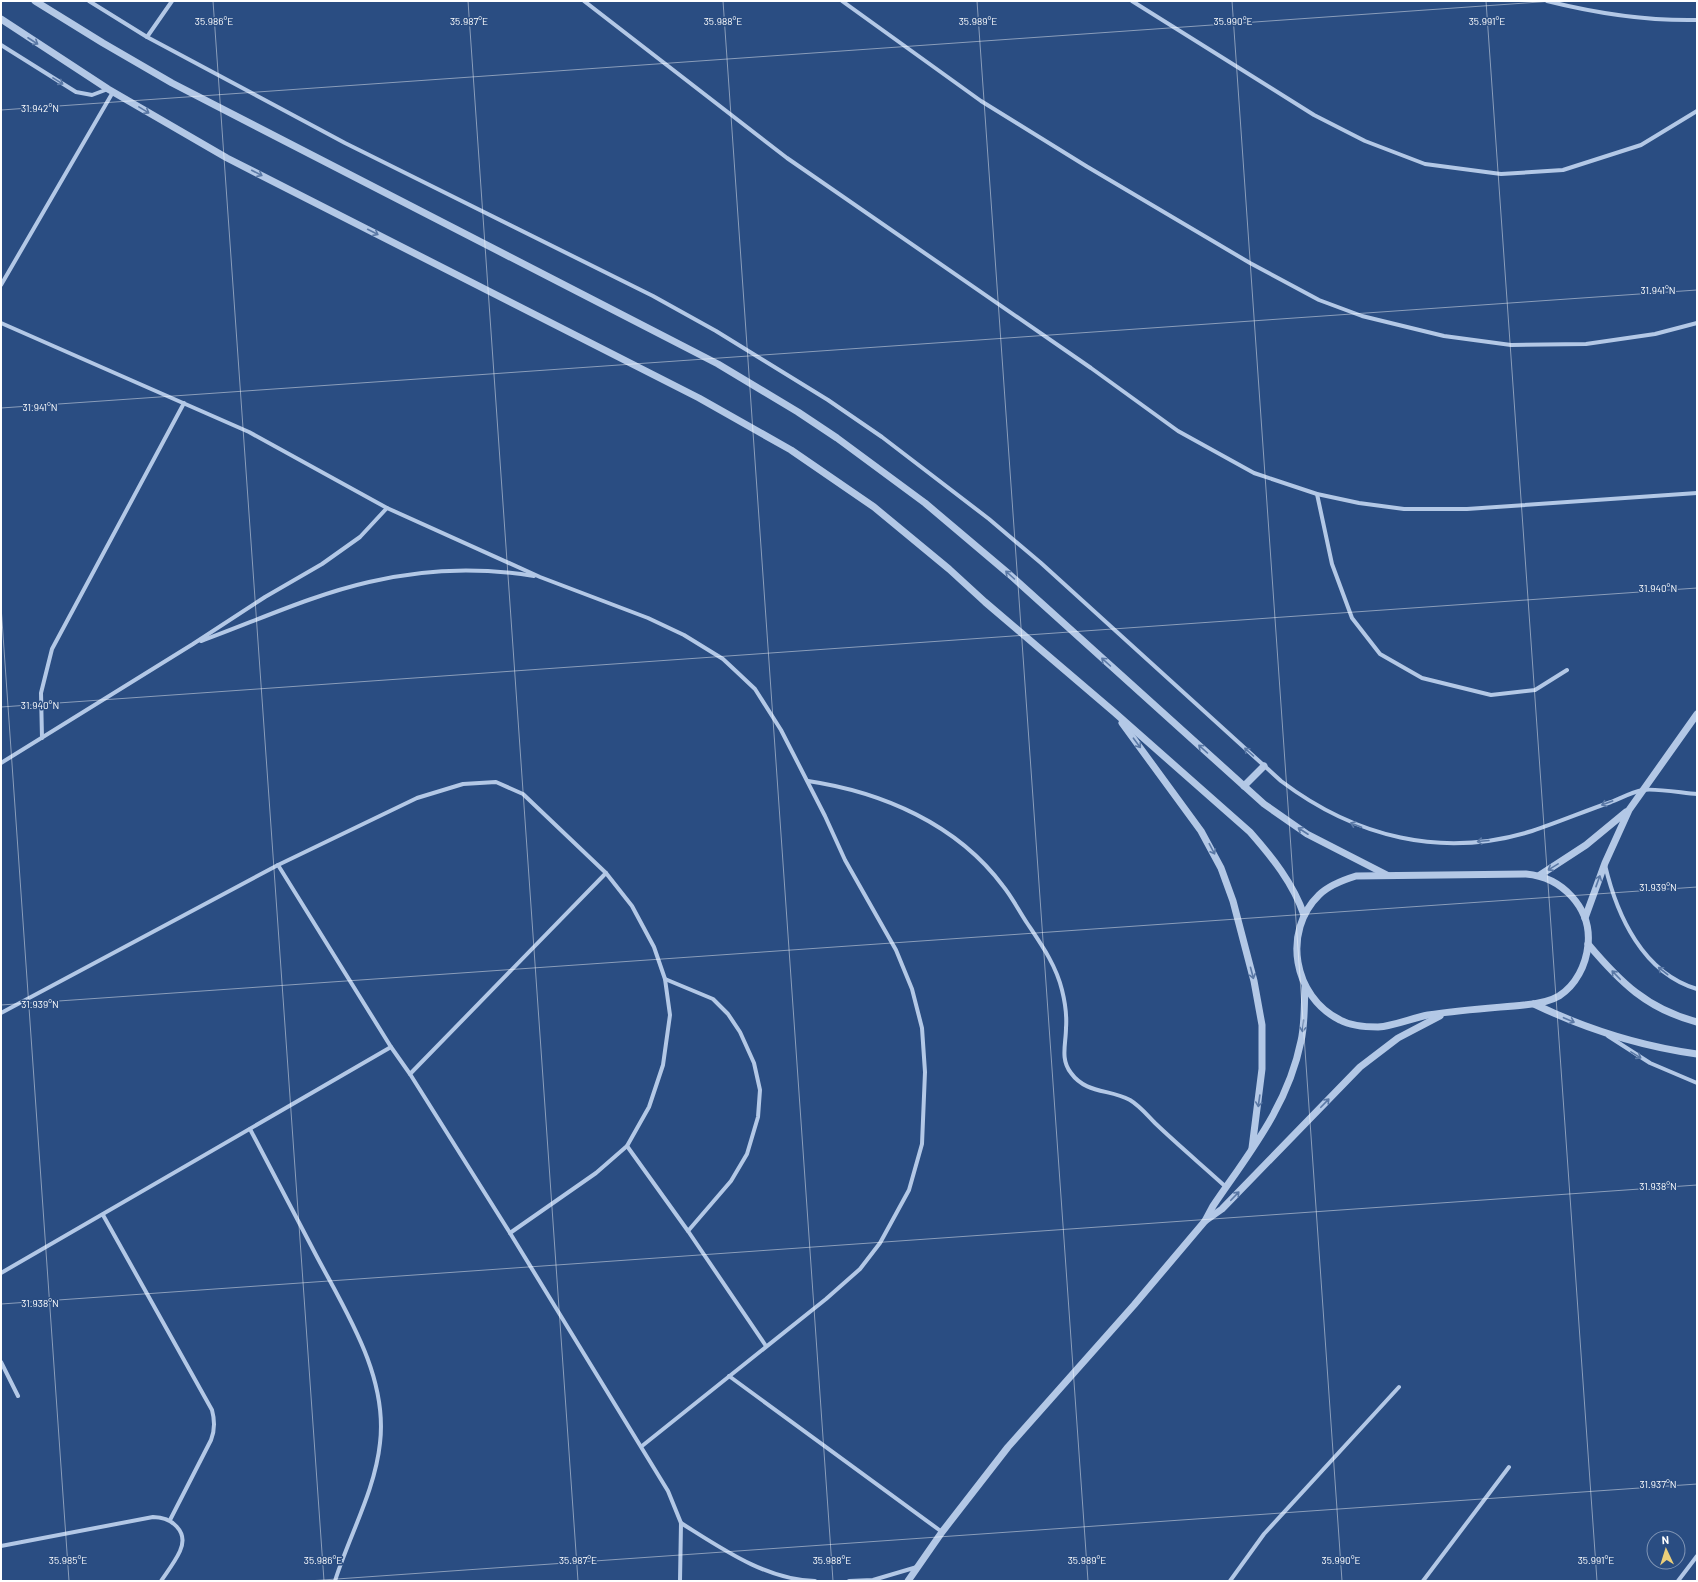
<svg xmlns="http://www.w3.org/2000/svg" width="1698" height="1582" font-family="Barlow,sans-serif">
<rect width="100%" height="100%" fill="#2a4d82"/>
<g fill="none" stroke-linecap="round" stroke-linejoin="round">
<g stroke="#b3c8e6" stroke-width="4">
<path d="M89,1L147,37L345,143L653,296L716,331L828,400L882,437L989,519L1041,563L1281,781C1355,837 1442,859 1532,831C1559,822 1585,811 1611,802C1621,798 1632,792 1643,790C1655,788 1683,793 1697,794"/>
<path d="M584,1L787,158L1091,368L1178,431L1254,473L1317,494L1359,503L1404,509H1467L1697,493"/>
<path d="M842,1L981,101L1086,166L1250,263L1319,300L1362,316L1444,336L1511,345L1586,344L1655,334L1697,323"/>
<path d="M1132,1L1314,115L1365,141L1425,164L1501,174L1563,170L1641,145L1697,111"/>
<path d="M1547,1C1595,13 1649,21 1697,20"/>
<path d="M147,37L172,1"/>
<path d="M1,45L76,92L92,95L108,89"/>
<path d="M1,285L113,92"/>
<path d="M1,323L249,432L387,508"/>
<path d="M1317,494L1332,564L1352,618L1380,654L1422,678L1491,695L1535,690L1567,670"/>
<path d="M201,641C256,621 312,595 369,582C423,569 479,567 534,576"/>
<path d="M42,738L41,693L52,649L184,403"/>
<path d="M1,763L193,644L265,597L322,564L360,537L387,508L540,577L648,618L684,635L723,659L738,673L755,689L781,730L825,816L845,860L896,950L912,989L922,1028L925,1072L922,1144L909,1190L880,1243L860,1269L826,1299L642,1446"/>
<path d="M808,781C882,792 957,824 1003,886C1012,897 1019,911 1027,923C1041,944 1056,965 1062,990C1065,1002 1067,1015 1066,1028C1066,1044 1060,1059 1071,1073C1086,1094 1110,1089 1130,1100C1140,1106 1147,1115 1155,1123C1178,1145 1203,1166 1226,1187"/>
<path d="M278,865L391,1047L410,1074L510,1233L668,1491L681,1523L680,1581"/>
<path d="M1605,865C1617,916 1643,973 1697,989"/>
<path d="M665,979L713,999L728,1014L740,1032L754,1063L760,1090L758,1117L747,1154L731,1181L688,1231"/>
<path d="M1,1013L278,865L417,798L463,784L496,782L523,794L606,873L632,906L654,947L665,979L670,1015L663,1065L649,1107L627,1146L596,1173L510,1233"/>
<path d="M1608,1036L1650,1063L1697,1083"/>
<path d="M410,1074L606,873"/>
<path d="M250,1129C272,1171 294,1213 316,1255C346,1312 388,1376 380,1443C375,1491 349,1536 335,1581"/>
<path d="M627,1146L688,1231L766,1346"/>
<path d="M103,1215L212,1410C215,1421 215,1430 211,1440L170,1520"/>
<path d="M1,1273L391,1047"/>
<path d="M1,1362L18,1396"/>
<path d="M729,1376L942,1532"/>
<path d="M681,1523C721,1548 766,1580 815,1581"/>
<path d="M1,1546L153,1517C171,1517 189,1531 180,1551C175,1562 167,1572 161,1581"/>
<path d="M849,1581L873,1580L917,1567"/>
<path d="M1230,1581L1264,1534L1399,1387"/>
<path d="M1423,1581L1509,1467"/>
<path d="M1678,1581L1697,1556"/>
</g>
<g stroke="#b3c8e6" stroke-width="7">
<path d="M35,1L103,43L172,83L718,364L798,412L837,438L925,503L1009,574L1264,804L1307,834L1387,875"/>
<path d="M1,19L108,89L227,158L699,398L791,450L874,507L949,569L985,602L1114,712L1250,832C1272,857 1293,883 1304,915"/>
<path d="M1122,723L1201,831L1221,868L1233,901L1254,981L1262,1025V1069L1252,1148"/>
<path d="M1244,786L1264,766"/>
<path d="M1526,874C1562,877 1592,908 1588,945C1586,965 1576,985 1559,996C1549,1002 1536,1004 1524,1005C1492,1008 1460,1010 1428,1015C1412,1018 1394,1026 1378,1027C1365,1027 1351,1026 1340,1020C1293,997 1282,931 1319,895C1329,885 1343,880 1356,876Z"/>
<path d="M1540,875L1586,845L1626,812"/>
<path d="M1585,918L1605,863L1629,810L1697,714"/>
<path d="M1588,944C1620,982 1647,1009 1697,1022"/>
<path d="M1534,1004C1586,1029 1639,1046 1697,1054"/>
<path d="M1205,1221L1222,1209L1360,1067L1398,1038L1440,1016"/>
<path d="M908,1581L942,1532L1008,1447L1134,1305L1205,1221L1213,1206C1249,1153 1288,1106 1301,1041C1305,1024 1304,1005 1305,987"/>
</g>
</g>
<defs><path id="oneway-shaft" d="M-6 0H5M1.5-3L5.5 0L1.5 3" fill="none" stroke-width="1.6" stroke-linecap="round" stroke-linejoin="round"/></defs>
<g stroke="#5a78a5">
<use href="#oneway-shaft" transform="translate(33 41) rotate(33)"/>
<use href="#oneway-shaft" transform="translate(58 81) rotate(32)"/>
<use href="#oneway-shaft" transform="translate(144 110) rotate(31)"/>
<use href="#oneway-shaft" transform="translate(257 173) rotate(27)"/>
<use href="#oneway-shaft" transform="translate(373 232) rotate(27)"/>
<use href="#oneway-shaft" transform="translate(1010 575) rotate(-138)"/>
<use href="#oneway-shaft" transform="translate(1106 662) rotate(-138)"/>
<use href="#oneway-shaft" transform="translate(1137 743) rotate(53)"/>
<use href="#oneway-shaft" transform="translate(1203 749) rotate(-138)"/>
<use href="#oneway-shaft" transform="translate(1249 752) rotate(-138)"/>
<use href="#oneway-shaft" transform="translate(1607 803) rotate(160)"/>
<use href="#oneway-shaft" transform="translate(1356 825) rotate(-159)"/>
<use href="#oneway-shaft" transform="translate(1303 831) rotate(-147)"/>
<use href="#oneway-shaft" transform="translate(1483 841) rotate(175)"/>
<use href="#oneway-shaft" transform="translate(1212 849) rotate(62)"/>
<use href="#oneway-shaft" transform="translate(1553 867) rotate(149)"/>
<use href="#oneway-shaft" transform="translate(1598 881) rotate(-70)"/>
<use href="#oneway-shaft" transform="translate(1663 971) rotate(-142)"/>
<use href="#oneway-shaft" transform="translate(1252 973) rotate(75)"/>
<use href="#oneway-shaft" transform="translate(1616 975) rotate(-134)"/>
<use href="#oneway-shaft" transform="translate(1569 1020) rotate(23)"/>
<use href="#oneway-shaft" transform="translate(1303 1026) rotate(95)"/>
<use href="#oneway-shaft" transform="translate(1636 1055) rotate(31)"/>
<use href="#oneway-shaft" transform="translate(1259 1101) rotate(98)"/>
<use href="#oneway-shaft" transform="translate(1325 1103) rotate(-46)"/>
<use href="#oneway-shaft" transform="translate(1235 1196) rotate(-46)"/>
</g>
<path fill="none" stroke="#fff" stroke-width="1" stroke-opacity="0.45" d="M213,1L324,1581M468,1L578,1581M723,1L833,1581M977,1L1088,1581M1232,1L1342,1581M1486,1L1597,1581M1,110L1554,1M1,408L1697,290M1,606L69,1581M1,707L1697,588M1,1005L1697,887M1,1304L1697,1185M308,1581L1697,1484"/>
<g font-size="10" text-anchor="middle" fill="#fff" stroke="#2a4d82" stroke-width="3" stroke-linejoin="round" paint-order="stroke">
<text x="214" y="25">35.986°E</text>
<text x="469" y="25">35.987°E</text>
<text x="723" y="25">35.988°E</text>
<text x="978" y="25">35.989°E</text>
<text x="1233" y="25">35.990°E</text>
<text x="1487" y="25">35.991°E</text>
<text x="40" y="112">31.942°N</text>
<text x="1658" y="294">31.941°N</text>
<text x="40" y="411">31.941°N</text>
<text x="1658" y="592">31.940°N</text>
<text x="40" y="709">31.940°N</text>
<text x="1658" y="891">31.939°N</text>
<text x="40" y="1008">31.939°N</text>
<text x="1658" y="1190">31.938°N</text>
<text x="40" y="1307">31.938°N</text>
<text x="1658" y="1488">31.937°N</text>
<text x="68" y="1564">35.985°E</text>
<text x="323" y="1564">35.986°E</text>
<text x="578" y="1564">35.987°E</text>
<text x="832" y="1564">35.988°E</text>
<text x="1087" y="1564">35.989°E</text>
<text x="1341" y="1564">35.990°E</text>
<text x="1596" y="1564">35.991°E</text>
</g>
<rect width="1698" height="1582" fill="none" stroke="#ffffff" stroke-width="4"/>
<g transform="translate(1666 1550) rotate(356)"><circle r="19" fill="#2a4d82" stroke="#7f94b4"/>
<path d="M0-3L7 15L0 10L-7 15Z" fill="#eccf7a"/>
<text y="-6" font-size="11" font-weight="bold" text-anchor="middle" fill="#ffffff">N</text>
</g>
</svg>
